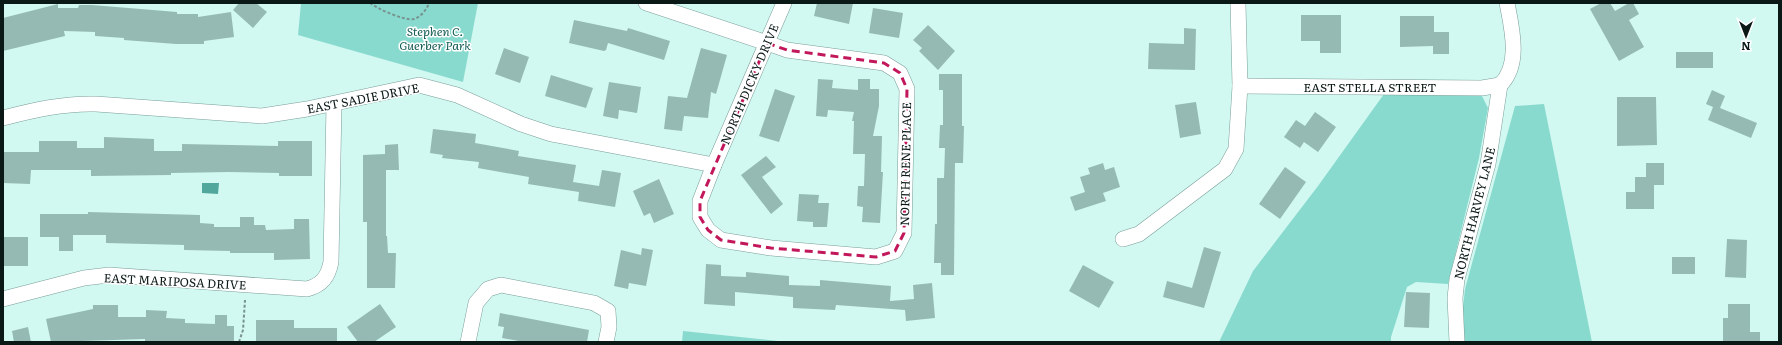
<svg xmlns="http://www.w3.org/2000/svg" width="1782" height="345" font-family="Literata,serif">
<rect width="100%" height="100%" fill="#d2f8f2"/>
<g fill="#89dace">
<path d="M301,3H478L463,82L298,35Z"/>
<path d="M1384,94H1481L1488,108L1479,158L1448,284L1416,282L1407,287L1391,337V342H1219L1253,271L1318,186Z"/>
<path d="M1544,104L1592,342H1464L1461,325L1465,289L1515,106Z"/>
<path d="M683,331L787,342H682Z"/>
</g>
<path fill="#51a79c" d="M202,183H219L218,194L202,193Z"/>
<g fill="#95bab4">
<path d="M239,3H256L267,12L253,28L233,10Z"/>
<path d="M817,3H853L849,24L814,16Z"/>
<path d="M1601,3H1610L1615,11L1629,3H1633L1639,14L1629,20L1644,47L1619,61L1590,9Z"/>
<path d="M58,4V8H78L79,5H92L177,12V14H198V17L231,12L234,37L204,41V44H176L124,40V38L95,36V32L64,31L65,36L3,51V18Z"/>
<path d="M873,8L903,13L899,38L869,33Z"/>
<path d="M1301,15H1341V53H1320V41H1301Z"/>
<path d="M1400,16H1434V32H1449V54H1433V46L1400,47Z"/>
<path d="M574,20L627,31L628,28L670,41L664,60L608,43L606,50L604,51L569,43Z"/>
<path d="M928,25L955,51L938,70L919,51L922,48L913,40Z"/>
<path d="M1184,28L1196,29L1195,70L1148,69L1149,43L1184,44Z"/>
<path d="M504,48L529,57L520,83L495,74Z"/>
<path d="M701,48L727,55L716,94L711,92L708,118L684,116L682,131L664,129L668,96L687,98Z"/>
<rect x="1676" y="52" width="37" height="16"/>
<path d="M939,74H962V126H964L963,163H955L954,275H941V263H934L935,224H937V178H944L945,148H939L940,125H943V90H939Z"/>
<path d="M551,75L593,88L586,108L545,96Z"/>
<path d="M818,79L833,80L832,88L858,90V79H870V89H879V106L873,136H882L881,172H883L880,223L862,222L863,207L857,206L858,186H864L865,154H853L854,121H852L854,112L828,110L827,117L816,116Z"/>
<path d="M609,82L641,87L637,113L619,110L618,119L603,116Z"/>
<path d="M775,89L795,96L779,142L759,136Z"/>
<path d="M1712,90L1725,96L1720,108L1757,123L1751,138L1708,120L1713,107L1706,104Z"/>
<path d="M1617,97H1656L1657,145L1617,146Z"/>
<path d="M1196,102L1201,134L1180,138L1175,105Z"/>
<path d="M1315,112L1336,127L1318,152L1304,142L1300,148L1284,137L1296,120L1305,126Z"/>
<path d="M433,129L476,134L475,143L519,151L518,156L576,165L573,182L599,186L602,170L621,173L615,207L578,201L579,192L528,184L529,177L478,168L479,162L442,158L443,155L430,153Z"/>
<path d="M104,137L154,139V151H182V144L278,146V141H312V176H279V173L229,172L171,173V175L91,176V170H31L30,184L3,183V152H39V141H77V148H104Z"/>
<path d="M398,144L399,170H386V236H387L388,253H396L395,288H367V222H363V155L385,154V145Z"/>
<path d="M766,156L776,167L762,177L783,204L771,214L741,175Z"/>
<path d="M1103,163L1105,170L1114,167L1120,187L1103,193L1106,201L1075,211L1070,197L1085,192L1080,177L1090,174L1088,168Z"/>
<path d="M1646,163H1664V185H1654V209H1626V192H1635V177H1646Z"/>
<path d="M1285,167L1306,182L1280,219L1259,204Z"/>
<path d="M659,179L674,214L654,223L650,213L644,216L633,191Z"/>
<path d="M799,194L819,195L818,203H829L827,227H813V222L797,221Z"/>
<path d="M88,212L200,215V223L214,224V227H240V217H254V225H265L266,230L294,229V219H309L310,259L274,260V253H230V251L184,250V245L106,243V235H73V251H59V237H40V214H88Z"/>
<rect x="3" y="237" width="25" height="29"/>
<path d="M1727,239L1747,240L1746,278L1725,277Z"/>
<path d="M1204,247L1221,252L1204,308L1163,297L1167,281L1192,288Z"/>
<path d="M642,248L653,250L646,286L629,283L628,289L614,286L621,250L641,255Z"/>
<rect x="1672" y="257" width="23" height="17"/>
<path d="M706,264L721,265V276L746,277V272L789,276V285L820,286V280L891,286L890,301L914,299L913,285L932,283L935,318L906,321L905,310L836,305L835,310L793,308V297L735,292V306L704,304Z"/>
<path d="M1083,265L1114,282L1099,308L1069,291Z"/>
<path d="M1406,292L1430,293L1429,328L1404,327Z"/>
<path d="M380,304L396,327L374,342H358L347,327Z"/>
<path d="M1728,304H1750V332H1760V342H1723V318H1728Z"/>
<path d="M93,305H118V317H146V310L167,311L166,318L185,319V323L215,324V315H227V326H234V342H145V339L51,342L46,319L93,309Z"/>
<path d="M500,313L589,330L587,342H524L502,338L504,327L498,326Z"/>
<path d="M256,320H294V328H337V342H256Z"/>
<path d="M28,327L31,342H14L12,331Z"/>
</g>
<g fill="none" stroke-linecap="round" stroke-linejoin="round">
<defs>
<g id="minor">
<path d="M646,3L767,43L787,50L884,63L900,73L907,89L904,233L895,251L876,257L771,248L721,240L708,230L700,217V201L714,165L784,3"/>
<path d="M1500,85C1521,65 1512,29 1507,3"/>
<path d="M1240,86L1482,88L1500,85"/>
<path d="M3,118C34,110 64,103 96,104L262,116L307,109L419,85L457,95L521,124L551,134L714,165"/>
<path d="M1123,239L1139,234L1225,169L1236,149L1240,86L1238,3"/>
<path d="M3,299L84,278L109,275L307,289C322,285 328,277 331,262L334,104"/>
<path d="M468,342L476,303L488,289L501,285L594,303L608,311L609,327L606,342"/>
<path d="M1457,342L1455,298L1457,279L1488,164L1500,85"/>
</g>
</defs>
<use href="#minor" stroke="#7a9e98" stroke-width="16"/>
<g stroke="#78938f" stroke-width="2" stroke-dasharray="3 2" stroke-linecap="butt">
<path d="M370,3C378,9 404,21 414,19C421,17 427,9 429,3"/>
<path d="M239,342L243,330L245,300"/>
</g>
<use href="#minor" stroke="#fff" stroke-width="15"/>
</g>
<path fill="none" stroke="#c2185b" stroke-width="3" stroke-dasharray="8 5" stroke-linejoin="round" d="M767,43L787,50L884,63L900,73L907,89L904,233L895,251L876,257L771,248L721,240L708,230L700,217V201Z"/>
<g text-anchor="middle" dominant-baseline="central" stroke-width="3" stroke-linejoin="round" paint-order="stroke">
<g font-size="12" font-style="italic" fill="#135b54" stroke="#fff">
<text x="435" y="31">Stephen C.<tspan x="435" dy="14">Guerber Park</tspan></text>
</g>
<g font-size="12" fill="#0a1816" stroke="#fff">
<text transform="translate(749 84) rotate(-67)">NORTH DICKY DRIVE</text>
<text x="1370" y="87">EAST STELLA STREET</text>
<text transform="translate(363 98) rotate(-11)">EAST SADIE DRIVE</text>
<text transform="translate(905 164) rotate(-89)">NORTH RENE PLACE</text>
<text transform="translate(1474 213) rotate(-76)">NORTH HARVEY LANE</text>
<text transform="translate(175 281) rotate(3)">EAST MARIPOSA DRIVE</text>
</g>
</g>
<rect width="1782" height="345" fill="none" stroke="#0a1816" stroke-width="8"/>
<g transform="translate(1746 36) rotate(180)" stroke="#ffffff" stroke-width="3" paint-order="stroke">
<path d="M0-3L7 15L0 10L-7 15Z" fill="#0a1816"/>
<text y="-6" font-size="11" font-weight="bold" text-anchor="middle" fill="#0a1816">N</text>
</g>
</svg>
